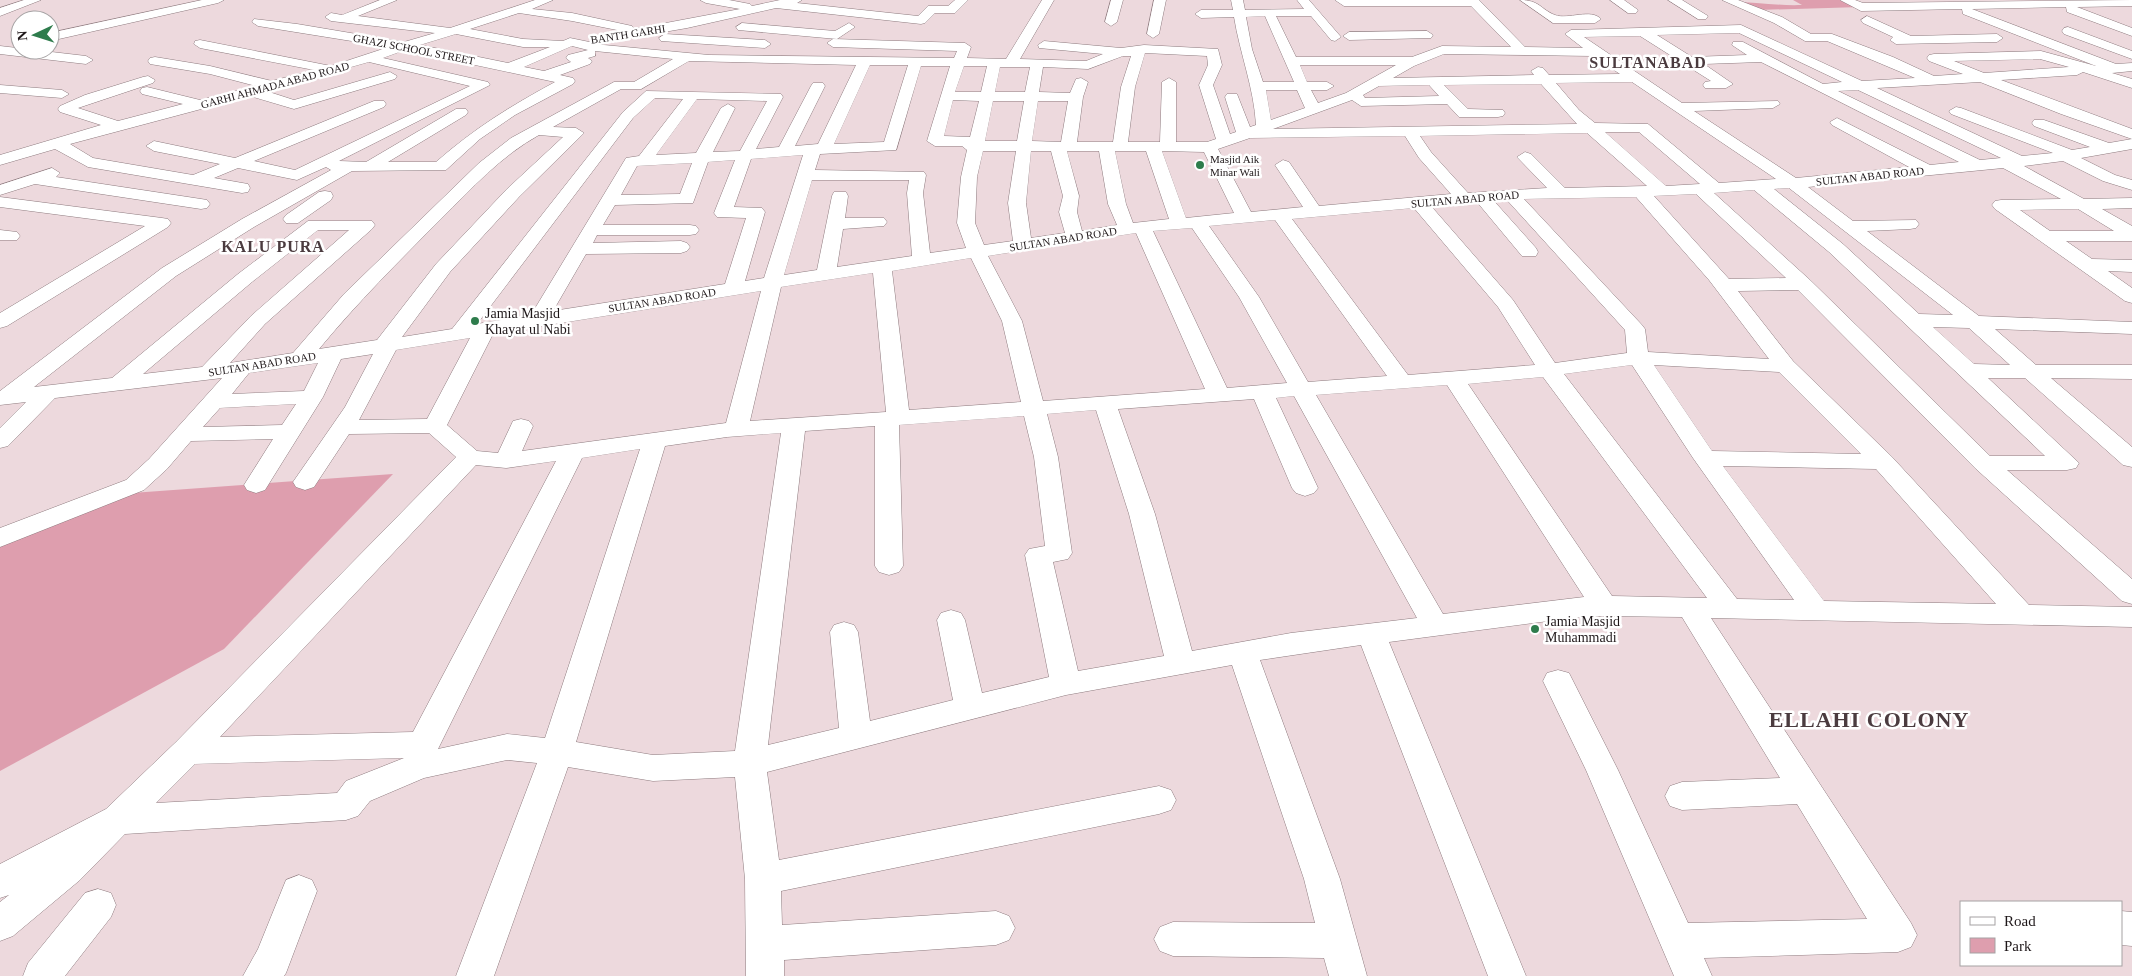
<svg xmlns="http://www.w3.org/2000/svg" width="2132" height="976" font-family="'Times New Roman',serif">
<rect width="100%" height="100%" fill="#edd9dd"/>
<g fill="#de9eae">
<path d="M1793,0H1852L1861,7L1757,10L1733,2C1756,2 1779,6 1802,5Z"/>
<path d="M393,474L224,649L0,771V543L132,493Z"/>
</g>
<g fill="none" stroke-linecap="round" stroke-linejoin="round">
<defs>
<g id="minor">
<path d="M24,0H41L0,16V8Z"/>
<path d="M202,0H224L218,3L50,41V33Z"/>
<path d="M380,0H397L358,16L450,28L535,0H553L532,9L572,13L632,26L634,29L740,9L706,3L700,0H729L750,4L752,6L780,0H802L797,3L918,16L928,6H948L955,0H968L955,13H935L925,23L921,24L776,8L687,28L600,43L594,39L596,36L622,31L572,21L519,13L470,29L523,39L563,41L570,38L604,45L709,55L954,58L957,51L833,47L827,43L833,39L965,43L971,47L967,58L1006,59L1042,0H1054L1020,59L1086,61L1103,54L1039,48L1038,45L1044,41L1121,48L1144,45L1218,49L1222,65L1213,85L1230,134L1236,132L1225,97L1227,94H1237L1250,127L1256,125C1254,88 1240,54 1234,17L1201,18L1195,14L1201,10H1233L1231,0H1243L1245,10L1304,9L1297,0H1309L1341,37L1335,41L1331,40L1311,16H1276L1296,57H1412L1442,46L1511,47L1471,6H1344L1335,0H1479L1525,47L1583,48L1565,34L1571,30L1741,25L1862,81L1915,78L1827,41H1805L1774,23L1722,0H1738L1782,17L1811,34H1832L1893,57L1934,76L1963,74L1929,61L1927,58L1929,55L1934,54L2041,51L2096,66L1963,14L1962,9L1861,11L1840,0H1855L1863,3L2132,0V6L2077,7L2132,28V36L2067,12L2066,7L1972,9L2116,64L2132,63V71L2112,73L2132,79V88L2083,72L2077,75L2001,80L2132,129V139L2061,114L1980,82L1877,88L2022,156L2053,153L1951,114L1949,111L1956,107L1961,108L2072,150L2090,147L2034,126L2032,123L2034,120H2044L2109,143L2132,139V149L2081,158L2115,175L2132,180V190L2103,181L2063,161L2024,166L2084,199L2132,198V208L2102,209L2132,226V241H2066L2092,259L2132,260V272L2108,271L2132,288V303L2125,301L1995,209L1992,205L1995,201L2001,200L2061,199L2003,168L1808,187L1853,221L1916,220L1919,224L1916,228L1910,229L1867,231L1979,316L2132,322V334L1995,329L2036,365H2132V379L2051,378L2132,447V467L2123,465L2025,378H1988L2079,463L2076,468L2067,470H2007L2132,579V604L2122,601L1975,468L1798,290L1738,291L1793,361L1892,457L2029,605L2132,607V627L1711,618L1911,923L1917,935L1911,947L1898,952L1704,958L1712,976H1674L1586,770L1543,681L1547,673L1558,670L1569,673L1618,770L1688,923L1867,919L1797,804L1682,810L1670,806L1665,796L1670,786L1682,782L1780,778L1682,617L1604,616L1571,618L1389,642L1526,976H1488L1361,645L1260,660L1340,879L1367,976H1329L1324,958L1173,956L1160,951L1154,939L1160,927L1173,922L1315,923L1304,879L1232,665L1066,695L767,772L779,860L1159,786L1171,790L1176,800L1171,810L1159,814L781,891L782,925L996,911L1009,916L1015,928L1009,940L996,945L784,960V976H746L745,879L735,777L653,781L568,767L494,976H456L537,763L507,760L424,778L370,801L358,816L346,820L125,834L80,880L13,936L0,941V902L9,895L0,898V864L106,809L176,742L456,457L429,433L349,434L314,487L305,490L296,487L293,482L345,407L373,354L341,359L323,397L265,490L256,493L247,490L244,485L273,439L191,441L167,469L144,490L0,547V528L126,480L149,459L222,378L55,398L8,446L0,448V428L26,402L0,405V391L162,268L242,219L331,170L326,167L297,180L238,168L214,178L248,184L250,188L248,192L242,193L88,167L55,149L0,165V155L101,125L60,112L58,109L60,106L85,95L143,77L148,76L155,80L153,83L78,108L118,121L183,104L142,94L140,91L142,88L147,87L200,100L256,86L210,74L150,64L148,61L150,58L155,57L210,66L272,81L314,70L200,48L194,44L195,41L200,40L331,66L389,47L258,26L252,22L254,19L297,24L404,42L435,33L331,21L325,17L331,13L342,15ZM1265,16L1294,82H1263L1252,49L1246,17ZM1739,33L1842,82L1823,84L1743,42H1733L1732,45L1747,55L1692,57L1657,35ZM456,34L523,47H550L508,63L420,45ZM1640,36L1711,81L1705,82L1703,85L1705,88H1726L1733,84L1704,64L1761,62L1959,162L1930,165L1837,118L1830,122L1832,125L1909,167L1796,178L1694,111L1773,108L1780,104L1778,101L1682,103L1584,37ZM572,46L588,50L568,55L566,58L571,62L544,71L524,67ZM405,50L555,82C509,107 475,128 436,162H388L466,115L468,112L466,109H456L366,162L339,161L490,85L488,82L383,58ZM595,51L673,59L634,82H614L511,138L479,163L344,294L293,353L230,363L265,324L372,229L375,225L372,221H308L238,274L112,378L34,387L176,276L254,227L352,171L446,170L480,139L515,115L573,84L575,81L573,78L560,75L590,64L592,61L588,58L595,56ZM1145,53L1207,56L1208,65L1199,85L1216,139L1207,142H1176V82L1169,78L1162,82L1160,142H1128L1135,87ZM1444,54L1593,56L1620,74L1549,75L1543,68L1538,67L1531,71L1534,75L1393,78L1414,66ZM1123,56H1131L1121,87L1113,142H1077L1083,97L1088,82L1081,78L1076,79L1070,93L1039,92L1043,67L1088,69ZM2040,59L2069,67L1984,73L1954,61ZM689,61L856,65L818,144L795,146L825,86L823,83H813L811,86L779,147L756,149L783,97L781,94L646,91L623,112L452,329L402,337L450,272L519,197L584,133L576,128L553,127L621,89H641ZM369,62L470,86L295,170L254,161L384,107L386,104L384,101H374L235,158L154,141L146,146L154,151L220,164L193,175L93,158L70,144L250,96L294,109L395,79L397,76L390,72L294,100L266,91ZM870,65H908L884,142L834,144ZM1300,65H1396L1346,93L1318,103L1311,90H1327L1334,86L1327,82H1307ZM921,66H950L927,141L935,146H962L967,150L961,177L957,223L966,248L930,253L923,193L926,175L924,172L815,170L820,154L896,150ZM964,66H987L981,92H955ZM1000,67H1030L1025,92H995ZM1632,82L1776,179L1719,183L1648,124L1595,123L1579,110L1556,83ZM1541,84L1577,124L1273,129L1352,100L1361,106L1447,104L1459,117H1498L1503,116L1505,113L1503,110L1468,109L1444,85ZM1429,85L1439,96L1365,98L1363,95L1379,86ZM1266,90H1297L1305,108L1271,120ZM1858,90L2001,158L1980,160L1838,91ZM655,98L683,99L639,156L626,158L531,315L477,324L633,118ZM697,99L767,101L740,151L713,152L735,108L728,104L721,108L696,153L656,155ZM953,100L979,101L970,137L944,136ZM993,101H1024L1017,141H985ZM1038,101H1068L1061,142L1032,141ZM1605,132H1639L1700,184L1666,186ZM1587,133L1647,186L1565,188L1531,154L1525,152L1517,157L1547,188L1468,193L1431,152L1420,136ZM539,135L563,137L507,189L436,264L377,340L319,349C358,302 398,262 441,219C472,188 501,156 539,135ZM1405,136L1419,158L1451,194L1319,206L1289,162L1283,160L1275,165L1303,207L1251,212L1218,149L1250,138ZM983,151H1016L1008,203L1013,241L984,245L975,223L977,177ZM1031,151H1051L1063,196L1059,212L1065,233L1031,238L1026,203ZM1067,151H1099L1108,204L1117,225L1082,231L1077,212L1079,196ZM1115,151H1146L1169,219L1133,223L1126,204ZM1162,151L1204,152L1234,213L1186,218ZM803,155L764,278L745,281L765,212L762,208L734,207L751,159ZM735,160L714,213L717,217L746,218L725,284L553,311L586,254L681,253L687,251L690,247L687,243L681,241L593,243L597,235H690L696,234L699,230L696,226L690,225H603L615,205L693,203L708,162ZM692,163L680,194L621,195L637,166ZM812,180H909L907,193L912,256L837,267L843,229L884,226L887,222L884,218H845L848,196L846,192H834L832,196L817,270L784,275ZM1789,188L1953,315L1919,314L1843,244L1774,189ZM1754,190L1829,252L2045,456H1990L1810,280L1714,193ZM1696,194L1786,278L1729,279L1654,196ZM1636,197L1709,280L1769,359L1648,352L1645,329L1642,325L1524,199ZM1506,199L1625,330L1627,353L1555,363L1513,300L1431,206L1477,202L1522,256H1536L1538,252L1536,248L1494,201ZM1414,208L1498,307L1535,365L1408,375L1292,219ZM2078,209L2114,231H2050L2020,210ZM1275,220L1387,376L1308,382L1259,297L1209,226ZM1192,228L1239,297L1287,383L1227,388L1153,231ZM318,230H349L251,316L202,367L143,374L252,282ZM1136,233L1205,389L1043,401L1022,321L988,256ZM971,258L1002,321L1021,402L909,410L892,271ZM873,273L886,412L750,421L781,287ZM761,291L726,423L522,451L533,426L529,421L521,419L513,421L498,453L477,451L447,425L493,334ZM1933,327L1969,328L2010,365L1974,364ZM470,338L427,419L359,420L396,350ZM318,363L304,391L232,394L249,373ZM1632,365L1693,458L1794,600L1737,599L1564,374ZM1654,365L1779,372L1861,454L1712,451ZM1543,377L1707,598L1612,596L1468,384ZM1447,385L1584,597L1443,614L1316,395ZM1294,396L1417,618L1291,633L1192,651L1155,514L1118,409L1254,399L1292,488L1296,493L1305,496L1314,493L1318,488L1276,398ZM296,404L282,425L203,427L220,408ZM1096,410L1129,514L1164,656L1078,671L1053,562L1068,559L1072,553L1058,457L1047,414ZM1024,416L1034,457L1045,546L1029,549L1025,555L1049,677L982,693L965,620L961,613L951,610L941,613L937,620L953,700L870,721L858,632L854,625L844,622L834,625L830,632L839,728L768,745L805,431L875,426V566L879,572L889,575L899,572L903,566L899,425ZM781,433L735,751L653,755L576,742L665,446L727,437ZM640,449L545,738L507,734L438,749L582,458ZM556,461L413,732L220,737L476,465L506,468ZM1723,466L1876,469L1996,604L1824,601ZM404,758L346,781L337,793L156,803L195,764Z"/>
<path d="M1111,0H1123L1117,22L1111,26L1105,22Z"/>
<path d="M1154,0H1166L1159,34L1153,38L1147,34Z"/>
<path d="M1520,0C1540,0 1540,9 1555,15C1568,20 1591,8 1601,19L1595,23H1553Z"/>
<path d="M1610,0H1624L1638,10L1636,13H1628Z"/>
<path d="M1668,0H1682L1708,16L1706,19H1698Z"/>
<path d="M1867,16L1911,36L1997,34L2003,38L1997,42L1896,44L1890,40L1893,37L1863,23L1861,20Z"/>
<path d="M742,23L835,31L849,23L855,27L837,39L738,30L736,27Z"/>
<path d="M2068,27L2132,51V59L2064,34L2062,31L2064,28Z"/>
<path d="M1427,31L1433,35L1431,38L1349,40L1343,36L1349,32Z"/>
<path d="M665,34L765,40L771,44L765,48L661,41L659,38Z"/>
<path d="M0,46L86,56L93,60L86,64L0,54Z"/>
<path d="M0,85L62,90L69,94L62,98L0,93Z"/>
<path d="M52,168L60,173L56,177L201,199L207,200L210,204L207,208L201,209L35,184L0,195V185Z"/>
<path d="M325,191L331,192L333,196L331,200L298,223H286L283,219L286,215L319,192Z"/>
<path d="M0,197L162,218L168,219L171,223L168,227L7,326L0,328V313L145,226L0,207Z"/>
<path d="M0,230L17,232L20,236L17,240H0Z"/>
<path d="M299,875L312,880L317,891L286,973L284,976H243L258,949L286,880Z"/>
<path d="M98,889L111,893L116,905L111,917L65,976H23L28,963L85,893Z"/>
<path d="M2121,911L2132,912V946L2121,945Z"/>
</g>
</defs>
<use href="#minor" stroke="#8e7b7f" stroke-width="1"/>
<use href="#minor" fill="#fff" fill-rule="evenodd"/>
</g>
<g fill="#2e7c4c" stroke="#fff" stroke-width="2">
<circle cx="1200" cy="165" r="5"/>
<circle cx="475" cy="321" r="5"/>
<circle cx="1535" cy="629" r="5"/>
</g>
<g text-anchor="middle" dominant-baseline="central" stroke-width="5" stroke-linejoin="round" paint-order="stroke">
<g font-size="11" fill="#1e1719" stroke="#fff">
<text transform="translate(628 34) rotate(-9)">BANTH GARHI</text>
<text transform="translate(414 49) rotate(11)">GHAZI SCHOOL STREET</text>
<text transform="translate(275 85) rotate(-15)">GARHI AHMADA ABAD ROAD</text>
<text transform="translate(1870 176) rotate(-6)">SULTAN ABAD ROAD</text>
<text transform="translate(1465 199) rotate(-5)">SULTAN ABAD ROAD</text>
<text transform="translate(1063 239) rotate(-9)">SULTAN ABAD ROAD</text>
<text transform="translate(662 300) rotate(-9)">SULTAN ABAD ROAD</text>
<text transform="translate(262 364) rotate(-9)">SULTAN ABAD ROAD</text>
</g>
<g font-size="11" fill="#1e1719" stroke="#fff" text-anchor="start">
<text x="1210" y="159">Masjid Aik<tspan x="1210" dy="13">Minar Wali</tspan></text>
</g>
<g font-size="14" fill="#1e1719" stroke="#fff" text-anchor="start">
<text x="485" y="313">Jamia Masjid<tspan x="485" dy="16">Khayat ul Nabi</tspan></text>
<text x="1545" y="621">Jamia Masjid<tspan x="1545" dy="16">Muhammadi</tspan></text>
</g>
<g font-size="16" font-weight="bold" letter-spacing="1" fill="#4b3b3f" stroke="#fff">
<text x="1648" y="62">SULTANABAD</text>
<text x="273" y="246">KALU PURA</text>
</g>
<g font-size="22" font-weight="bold" letter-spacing="1" fill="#4b3b3f" stroke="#fff">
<text x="1869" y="719">ELLAHI COLONY</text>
</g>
</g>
<rect x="1960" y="901" width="162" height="65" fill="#ffffff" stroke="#a5a2a3"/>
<rect x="1970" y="917" width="25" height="8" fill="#ffffff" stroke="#a5a2a3"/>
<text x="2004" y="926" font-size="15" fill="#1e1719">Road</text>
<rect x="1970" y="938" width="25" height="15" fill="#de9eae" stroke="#a5a2a3"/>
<text x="2004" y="951" font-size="15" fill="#1e1719">Park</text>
<g transform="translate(35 35) rotate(266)"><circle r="24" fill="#ffffff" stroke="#a5a2a3"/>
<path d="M0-4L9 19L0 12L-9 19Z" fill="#2e7c4c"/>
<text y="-8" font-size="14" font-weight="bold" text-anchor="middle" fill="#1e1719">N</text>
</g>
</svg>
